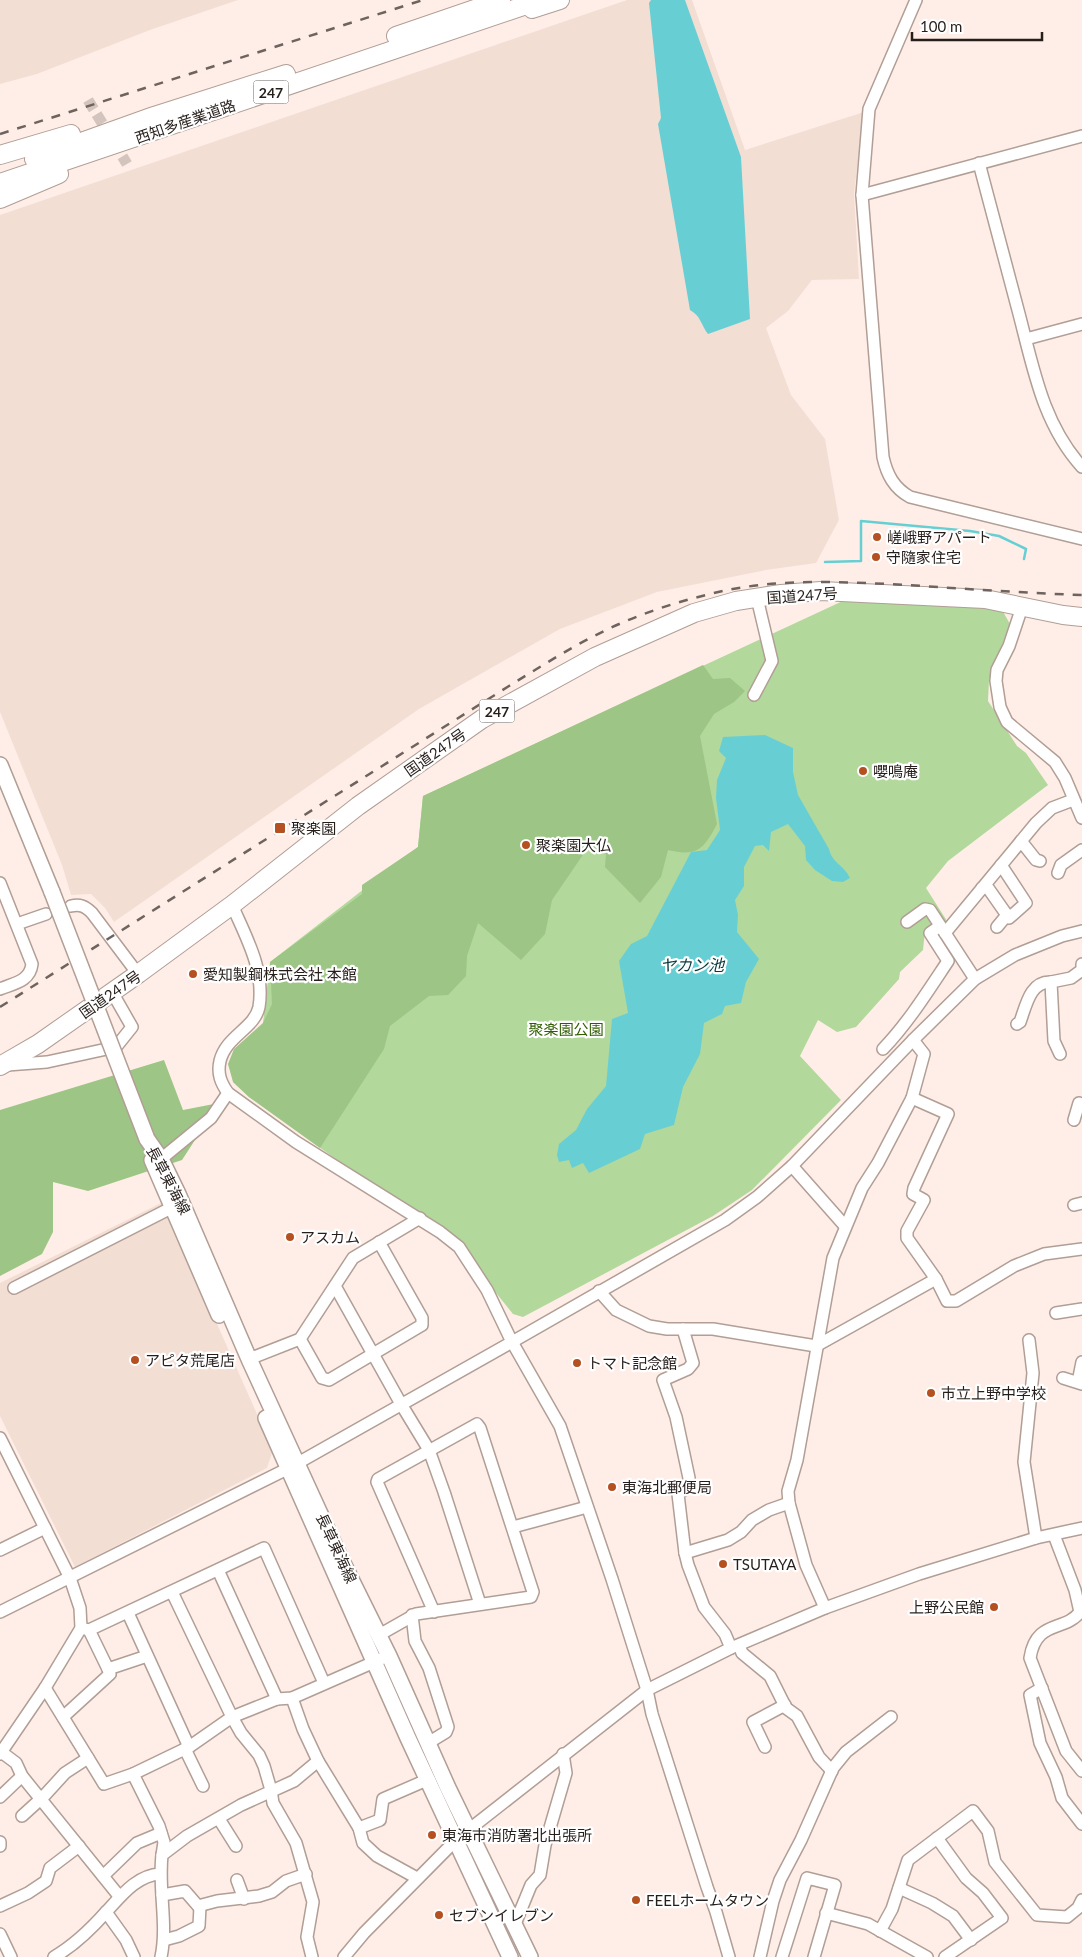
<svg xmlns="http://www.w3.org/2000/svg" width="1082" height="1957" font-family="Lato,'Noto Sans JP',sans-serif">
<rect width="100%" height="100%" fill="#ffeee7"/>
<g fill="#f3ded4">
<path d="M0,0H238L150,30L37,74L0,84Z"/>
<path d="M627,0H692L745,150L864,112L854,193L859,279L812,280L788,311L766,328L791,395L825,439L839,520L816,563L766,570L657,592L560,629L419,709L114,922L105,908L91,894L71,895L62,865L0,712V215Z"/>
<path d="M163,1202L273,1450L267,1468L75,1567L0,1416V1283Z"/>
</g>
<path fill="#b2d89c" d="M860,593L1002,610L1010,624L989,680L988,701L1017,746L1026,753L1048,785L948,861L926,888L947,921L925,931L923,950L900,972L899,979L856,1027L837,1032L818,1020L800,1056L841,1100L752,1190L713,1216L523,1317L513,1314L459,1247L249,1097L233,1082L263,1023L270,962L418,847L423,796Z"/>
<g fill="#9dc585">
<path d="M703,665L713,679L730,678L745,691L734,702L714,714L700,736L717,824C704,849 697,857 668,850L661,877L640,903L605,867L606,854L589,846L552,900L545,934L521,960L478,923L467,956L466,976L448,995L429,996L390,1026L384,1049L320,1148L249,1097L233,1082L228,1064L234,1049L263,1023L272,1004L270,962L362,894V885L418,847L423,796Z"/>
<path d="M164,1060L183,1110L219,1103L182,1160L88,1191L53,1182V1232L42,1254L0,1276V1110Z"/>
</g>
<g fill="#67cfd4">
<path d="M651,0H685L741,157L750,319L708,334C701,325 701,316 690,310L658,124L661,118L649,3Z"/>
<path d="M765,735L793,748V772L798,795L829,849C832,863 844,865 850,878L843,882L832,881L815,870L806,860L805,846L788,824L771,832L769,851L763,845L755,846L744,867V886L735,900L738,915L737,932L759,959L746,982L741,1003L725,1006L722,1014L704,1023L700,1054L683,1087L674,1125L645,1134L640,1149L589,1173L583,1163L572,1168L569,1160L559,1162L557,1155L559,1144L576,1130L587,1109L606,1086L612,1019L628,1013L619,961L631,944L647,936L691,852L707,850L720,830L716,798L717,780L726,758L719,751L723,737Z"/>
</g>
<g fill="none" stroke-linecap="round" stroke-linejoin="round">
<path stroke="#67cfd4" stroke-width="2.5" d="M825,562L861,561V521L970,531L999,536L1026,549L1024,559"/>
<path stroke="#d4c4be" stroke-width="11" stroke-dasharray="11 5.5" stroke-linecap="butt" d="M88,100L127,164"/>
<defs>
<g id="minor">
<path d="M916,0L869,109L862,195L883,457C887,475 894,488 910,497L1082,539"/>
<path d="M979,163C992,212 1005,261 1018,310C1033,366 1042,423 1082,467"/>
<path d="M862,195L1082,136"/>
<path d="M1026,339L1082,324"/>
<path d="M1022,607L1009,646L997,670L996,681L1000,707L1007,722L1055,762L1065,778L1082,818"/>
<path d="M754,695L772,661L757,598"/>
<path d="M1021,841L1036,860L1040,861"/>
<path d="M1058,873L1061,865L1082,850"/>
<path d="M0,883L32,964C30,981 15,983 0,989"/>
<path d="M982,888H988L1009,918L1026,903L1001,865"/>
<path d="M232,905C246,937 265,970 259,1007C255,1028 226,1036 220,1061C217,1074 221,1083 228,1093L296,1142L440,1232L459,1247L487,1290L512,1342L560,1426L612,1579L647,1690L652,1714L707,1887L716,1912L729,1957"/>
<path d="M71,906C80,904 85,906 92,913L138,974"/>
<path d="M907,922L925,909L930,910L975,979"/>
<path d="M17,924L46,914"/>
<path d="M997,927L1007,915"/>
<path d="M945,933L1036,823L1052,808L1073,800"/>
<path d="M1017,1024L1020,1022C1026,1006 1030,981 1051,982"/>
<path d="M883,1049C908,1023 928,991 948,961L930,933L940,926"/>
<path d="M1060,1054L1054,1041L1051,982L1071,978L1082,970V964"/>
<path d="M7,1065L47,1062L116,1047L132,1027L112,992"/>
<path d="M912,1098L948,1114L914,1188L913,1194L924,1200L907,1231V1238L936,1279L947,1301H956L1014,1266L1044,1254L1082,1249"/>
<path d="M1074,1120L1079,1103"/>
<path d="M161,1159L211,1118L228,1093"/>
<path d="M792,1166L845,1226"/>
<path d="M1074,1205L1082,1203"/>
<path d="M335,1286L401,1404L429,1450L444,1492L480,1604"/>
<path d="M14,1288L171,1208"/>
<path d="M599,1291L616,1310L649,1326L667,1329H713L816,1346L936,1279"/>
<path d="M1056,1313L1082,1309"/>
<path d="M683,1329L693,1363L688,1369L663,1380L676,1417L689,1478L688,1487L678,1494L685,1553L688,1565L704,1607L725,1634L731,1648"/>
<path d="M300,1339L322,1378L329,1380L422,1325V1318L379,1242"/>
<path d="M1029,1340L1033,1373L1024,1462L1036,1538"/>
<path d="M249,1359L300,1339L353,1258L420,1218"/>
<path d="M1063,1378L1082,1384"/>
<path d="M1078,1382L1082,1362"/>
<path d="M0,1438L70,1578L80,1608L81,1628L45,1688L0,1754"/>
<path d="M513,1527L587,1507"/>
<path d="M1054,1535L1075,1590L1080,1612C1065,1632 1036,1619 1030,1658L1066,1751L1082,1771"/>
<path d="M0,1550L45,1528"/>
<path d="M685,1553L728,1540L741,1532L752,1520L769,1510L789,1503"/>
<path d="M218,1570L277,1699"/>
<path d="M172,1592L232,1717L241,1733L259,1755L264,1766L271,1790L273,1803L296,1843L313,1902L307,1937L312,1957"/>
<path d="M825,1608L806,1565L789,1503L788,1491L797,1460L833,1258L862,1188L878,1163L912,1098L924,1054L913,1040"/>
<path d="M0,1612L289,1468L512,1342L725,1220L757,1197L792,1166L913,1040L975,979L1015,955L1062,936L1082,931"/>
<path d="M128,1613L189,1747"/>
<path d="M412,1615L415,1641L429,1668L448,1727L446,1732L428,1743"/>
<path d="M81,1628L89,1630L264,1548L324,1683"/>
<path d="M89,1630L108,1669L147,1656"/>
<path d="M379,1635L416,1614L531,1597L533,1592L480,1428L477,1424L378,1479L377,1482L434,1612"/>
<path d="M739,1645L742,1653L770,1676L786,1708L797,1716L819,1757L832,1771"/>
<path d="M45,1688L104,1784L133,1774L189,1747L232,1717L277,1699L292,1698L381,1659"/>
<path d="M1042,1688L1030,1695L1040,1743L1056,1777L1062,1798L1082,1824"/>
<path d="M292,1698L303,1729L318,1761L359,1828L363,1843L377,1856L417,1878"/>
<path d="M63,1717L110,1674L108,1669"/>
<path d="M765,1747L753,1722L785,1705"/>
<path d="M185,1749L203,1786"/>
<path d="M0,1751L16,1763L22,1776L119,1896"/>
<path d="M133,1774L159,1826L164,1842L162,1855"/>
<path d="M0,1797L22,1776"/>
<path d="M22,1816L44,1796L65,1773L88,1758"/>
<path d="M219,1819L236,1846"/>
<path d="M359,1828L380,1820L383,1799L429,1779"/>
<path d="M937,1838L966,1878L983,1893L1002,1918L945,1957"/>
<path d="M0,1842V1846"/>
<path d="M103,1876L137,1843L161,1833"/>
<path d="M237,1880L244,1899"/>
<path d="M899,1888L932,1903L953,1916L971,1940"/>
<path d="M162,1895L185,1891L198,1906L217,1901L259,1896L272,1892L286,1881L306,1874"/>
<path d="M0,1906L28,1893L46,1881L50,1868L79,1846"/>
<path d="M106,1912L126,1940L134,1957"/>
<path d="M826,1913L868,1924L927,1957"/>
<path d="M515,1924L531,1885L540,1875L545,1845L566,1773L563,1754"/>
<path d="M880,1931L892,1909L908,1860L973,1811L988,1831L995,1862L1037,1915L1067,1917L1078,1908L1082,1900"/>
<path d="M0,1934L11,1957"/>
<path d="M164,1940L179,1936L199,1926L200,1906"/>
<path d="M54,1957C73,1946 92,1928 107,1911C121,1896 137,1875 160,1874"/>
<path d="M161,1957C168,1924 158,1889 162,1855L187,1836L241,1805L294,1781L318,1761"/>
<path d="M344,1957L364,1933L457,1839L647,1690L731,1648L825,1608L919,1574L1036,1538L1082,1528"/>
<path d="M760,1957L773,1901L780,1880L801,1840L833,1768L846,1752L891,1717"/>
<path d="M782,1957L807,1878L835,1885L814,1957"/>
</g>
<g id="major">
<path d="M0,765L52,892"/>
<path d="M147,1139L161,1159L178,1194L249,1359L338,1553L389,1656L448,1788L530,1957"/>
<path d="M152,1160L219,1315"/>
<path d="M266,1418L408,1738L510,1957"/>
</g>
<g id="highway">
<path d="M532,9L560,0"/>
<path d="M396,36L501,0"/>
<path d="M0,155L71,134"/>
<path d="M34,159L154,116L286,74"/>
<path d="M0,183L541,0"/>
<path d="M0,199L59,174"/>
<path d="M0,1066L38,1044L138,974L232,905L358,806L482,719L595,657L694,613L736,601L781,594L821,591L985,599L1063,615L1082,617"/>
</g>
</defs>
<use href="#minor" stroke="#b19e95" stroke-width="14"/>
<use href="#major" stroke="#b19e95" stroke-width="18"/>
<use href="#highway" stroke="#b19e95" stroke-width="20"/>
<use href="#minor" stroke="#fff" stroke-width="11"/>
<use href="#major" stroke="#fff" stroke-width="15"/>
<use href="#highway" stroke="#fff" stroke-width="18"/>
<g stroke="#6e635e" stroke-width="2.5" stroke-dasharray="9 9" stroke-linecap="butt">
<path d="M0,134L423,0"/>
<path d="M0,1007L509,686C540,667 571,647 604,631C641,613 682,600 723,591C783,578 846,582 908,585C966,589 1024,593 1082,595"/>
</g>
<defs>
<path id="major-bridge" d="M52,892L147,1139"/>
</defs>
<use href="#major-bridge" stroke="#b19e95" stroke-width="18" stroke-linecap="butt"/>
<use href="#major-bridge" stroke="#fff" stroke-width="15"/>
</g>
<g fill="#b55021" stroke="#fff" stroke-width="2">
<circle cx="877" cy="537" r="5"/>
<circle cx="876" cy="557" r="5"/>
<circle cx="863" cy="771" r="5"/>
<rect x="274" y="822" width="12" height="12" rx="2.5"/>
<circle cx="526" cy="845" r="5"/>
<circle cx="193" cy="974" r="5"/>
<circle cx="290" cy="1237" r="5"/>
<circle cx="135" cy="1360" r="5"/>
<circle cx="577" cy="1363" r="5"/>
<circle cx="931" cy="1393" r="5"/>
<circle cx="612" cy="1487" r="5"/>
<circle cx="723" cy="1564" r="5"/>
<circle cx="994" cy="1607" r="5"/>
<circle cx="432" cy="1835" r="5"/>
<circle cx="636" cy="1900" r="5"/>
<circle cx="439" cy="1915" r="5"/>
</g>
<g text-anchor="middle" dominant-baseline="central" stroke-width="4.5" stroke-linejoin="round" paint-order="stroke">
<g fill="#fff" stroke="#67625f" stroke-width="1">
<rect x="253.5" y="80.5" width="35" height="23" rx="4"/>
<rect x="479.5" y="699.5" width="35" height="23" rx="4"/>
</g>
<g font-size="14" font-weight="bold" fill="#261e1b">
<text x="271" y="92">247</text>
<text x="497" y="711">247</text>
</g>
<g font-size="15" fill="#261e1b" stroke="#fff">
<text transform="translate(185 121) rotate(-19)">西知多産業道路</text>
<text transform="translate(802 595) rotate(-4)">国道247号</text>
<text transform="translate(435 752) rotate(-35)">国道247号</text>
<text transform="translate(110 994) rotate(-35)">国道247号</text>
<text transform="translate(169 1180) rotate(62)">長草東海線</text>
<text transform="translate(337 1548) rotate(65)">長草東海線</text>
</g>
<g font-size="15" fill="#261e1b" stroke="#fff" text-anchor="start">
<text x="887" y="537">嵯峨野アパート</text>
<text x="886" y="557">守隨家住宅</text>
<text x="873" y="771">嚶鳴庵</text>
<text x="291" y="828">聚楽園</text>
<text x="536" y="845">聚楽園大仏</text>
<text x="203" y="974">愛知製鋼株式会社 本館</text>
<text x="300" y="1237">アスカム</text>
<text x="145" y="1360">アピタ荒尾店</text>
<text x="587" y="1363">トマト記念館</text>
<text x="941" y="1393">市立上野中学校</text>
<text x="622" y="1487">東海北郵便局</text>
<text x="733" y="1564">TSUTAYA</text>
<text x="984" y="1607" text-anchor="end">上野公民館</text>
<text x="442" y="1835">東海市消防署北出張所</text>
<text x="646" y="1900">FEELホームタウン</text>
<text x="449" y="1915">セブンイレブン</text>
</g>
<g font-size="15" fill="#2f5e00" stroke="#fff">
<text x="566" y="1029">聚楽園公園</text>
</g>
<g font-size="16" font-style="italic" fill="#063a3c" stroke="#fff">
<text x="692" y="964">ヤカン池</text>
</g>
</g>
<path d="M912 32v8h130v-8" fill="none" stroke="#261e1b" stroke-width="2.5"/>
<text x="920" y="32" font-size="15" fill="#261e1b" stroke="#ffffff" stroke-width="4" paint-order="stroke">100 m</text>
</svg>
